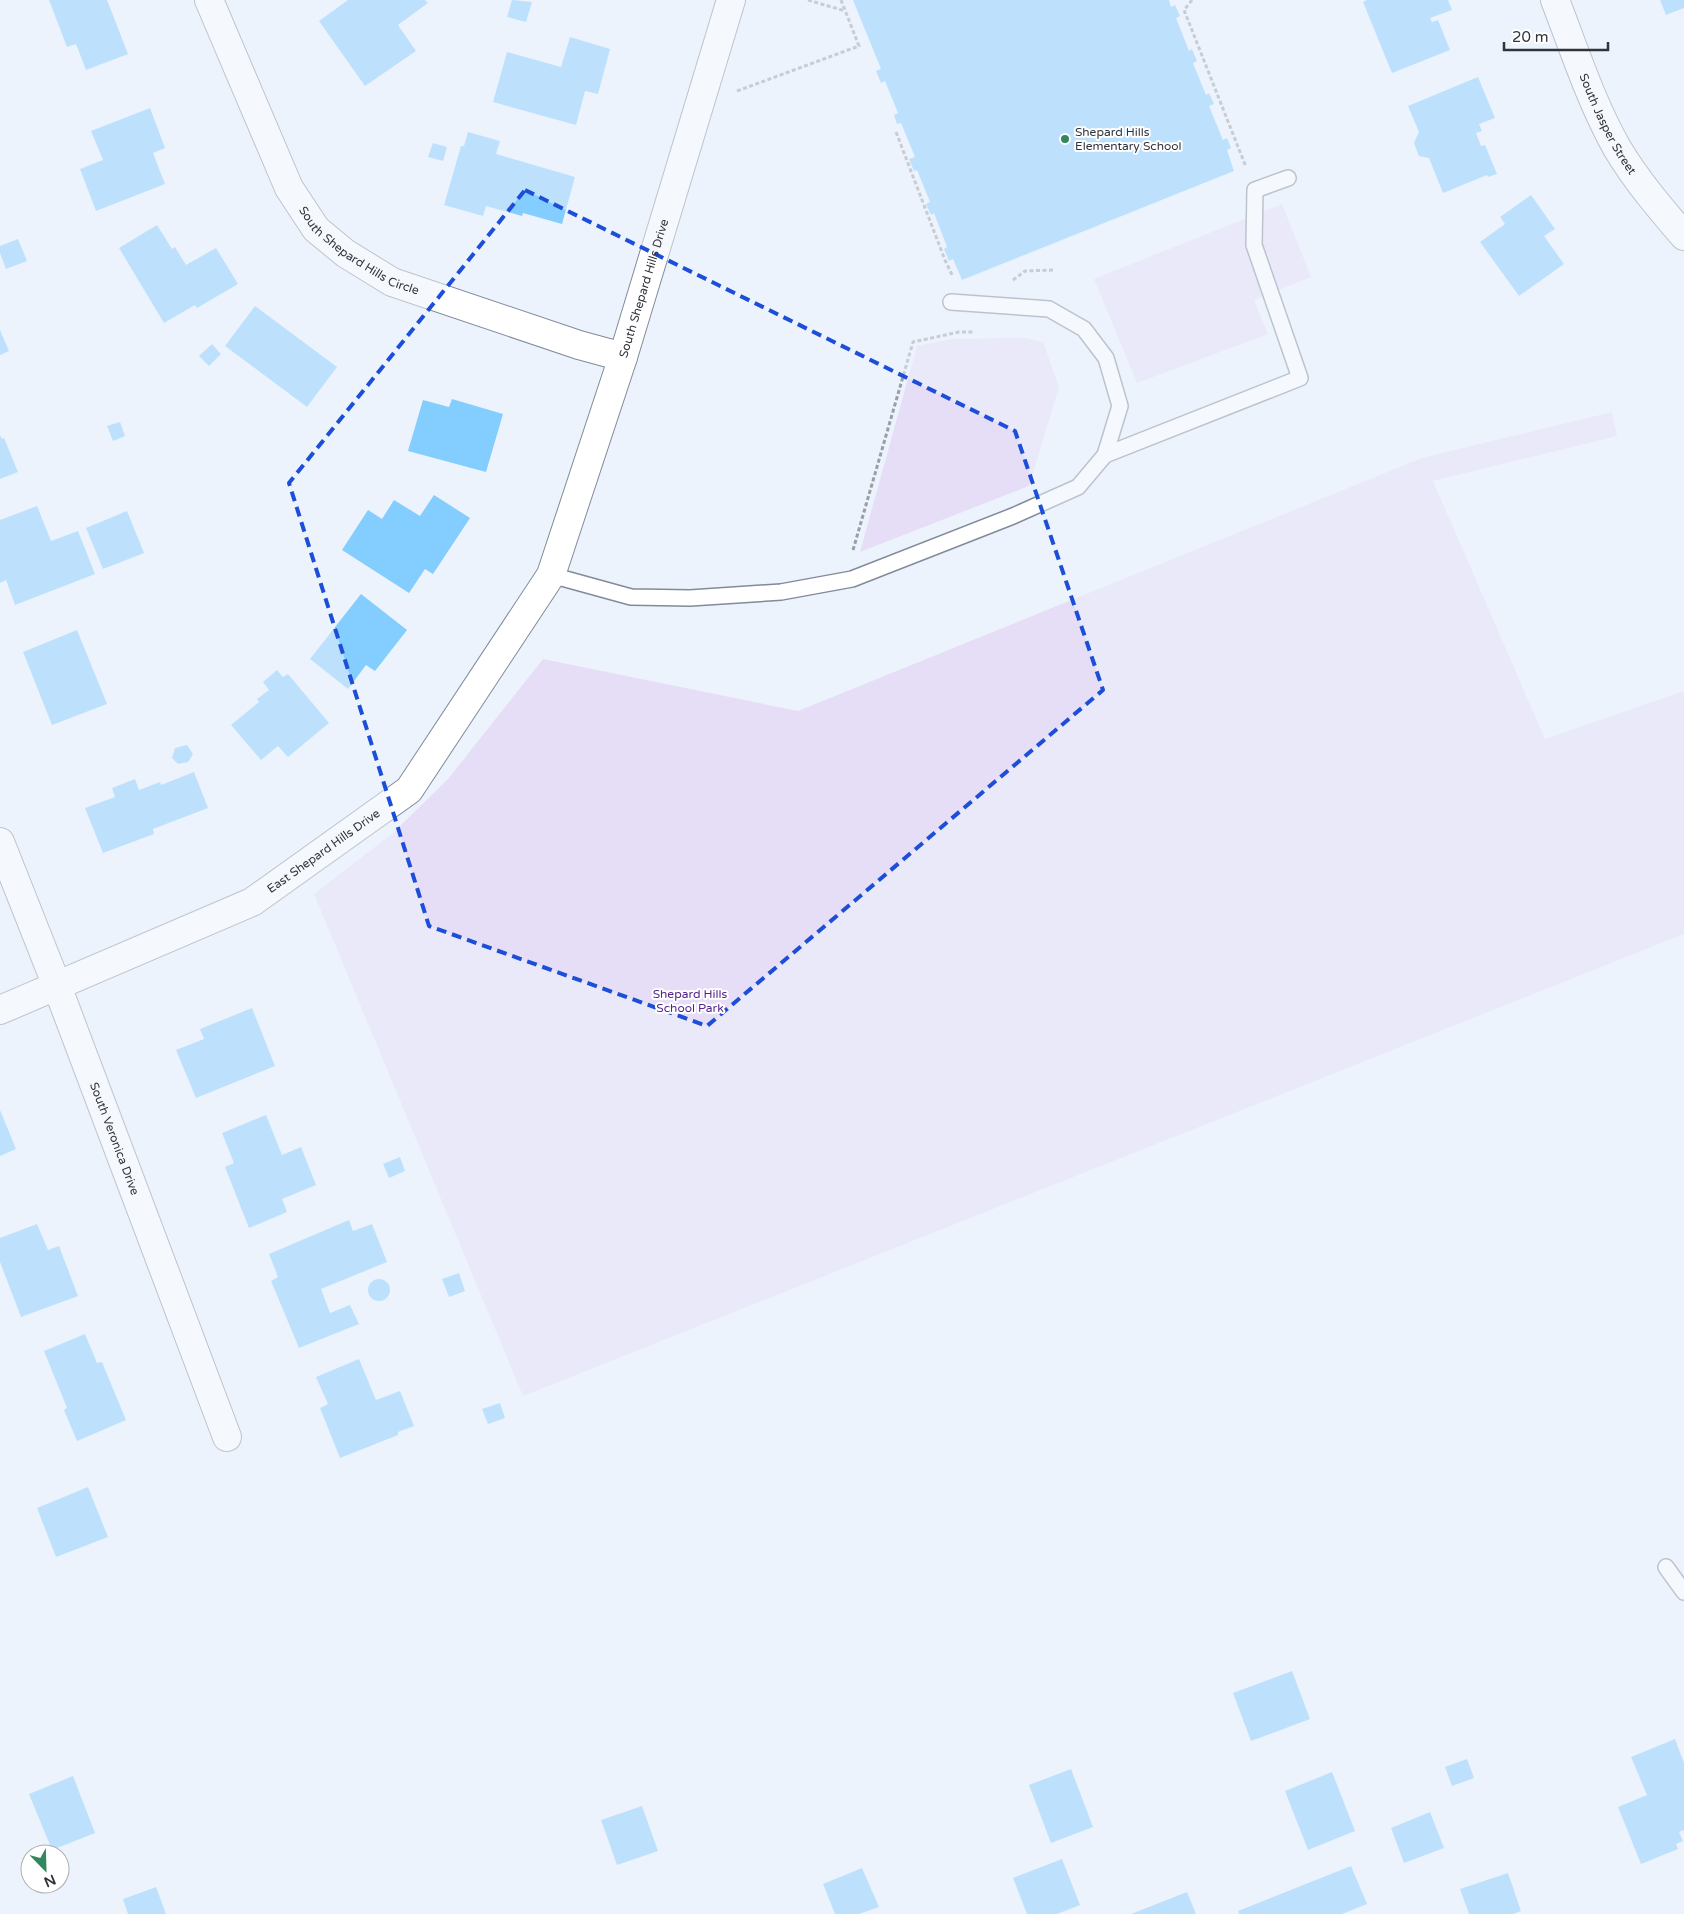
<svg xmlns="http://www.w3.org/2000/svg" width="1684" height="1914" font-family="'Varela Round',sans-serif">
<rect width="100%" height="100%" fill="#edf3fc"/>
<g fill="#e6def7">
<path d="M1282,204L1311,277L1254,300L1268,334L1137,383L1094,279Z"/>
<path d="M1024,338L1043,342L1059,387L1029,486L860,552L917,346L952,339Z"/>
<path d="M1612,412L1617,436L1433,481L1545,739L1684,691V934L523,1396L314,894L393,833L448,779L543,659L798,711L1422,458Z"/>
</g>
<g fill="#83cdff">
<path d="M49,0H107L128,54L86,70L76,44L67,47Z"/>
<path d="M348,0H425L428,3L398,25L416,51L365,86L319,21Z"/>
<path d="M512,0L532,2L526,22L507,17Z"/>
<path d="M853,0H1169L1171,7L1175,5L1180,16L1176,18L1189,51L1192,49L1197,61L1193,63L1206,95L1209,93L1214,104L1209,106L1223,140L1227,138L1231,148L1227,150L1234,171L962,280L953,259L949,261L944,249L947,247L934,213L931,215L926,204L930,202L917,170L914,171L909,159L915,157L901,123L897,124L894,115L898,113L885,81L881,83L876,71L881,69Z"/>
<path d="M1367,0H1448L1452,10L1430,18L1432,22L1438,20L1450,50L1392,73L1363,2Z"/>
<path d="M1660,0H1684V8L1666,15Z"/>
<path d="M570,37L610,49L598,94L585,91L576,125L493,102L507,52L561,67Z"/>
<path d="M1478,77L1495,118L1479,124L1482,131L1476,133L1481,146L1485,145L1497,174L1488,177L1487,175L1443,193L1429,158L1419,156L1414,143L1419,132L1408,106Z"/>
<path d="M150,108L165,148L153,153L165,184L96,211L80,169L103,160L91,131Z"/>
<path d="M468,132L500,141L496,154L575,177L562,224L523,213L522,216L486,206L483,216L444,205L461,146H464Z"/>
<path d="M433,143L447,147L443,161L428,157Z"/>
<path d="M1531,195L1555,229L1544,236L1564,264L1519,296L1480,242L1505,224L1500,217Z"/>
<path d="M157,225L172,249L175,247L186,265L216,248L238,284L197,308L195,305L164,323L119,248Z"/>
<path d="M18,239L27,261L6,269L0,253V246Z"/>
<path d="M255,306L337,367L307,407L225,346Z"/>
<path d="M0,330L9,351L0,355Z"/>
<path d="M212,344L221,354L209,366L199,356Z"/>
<path d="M452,399L503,414L486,472L408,451L423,400L449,407Z"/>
<path d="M120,422L125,436L113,441L107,426Z"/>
<path d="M0,435L2,439L4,438L18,472L0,479Z"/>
<path d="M434,495L470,518L433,574L425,569L409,593L342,550L368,510L382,519L394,500L420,516Z"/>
<path d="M37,506L51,541L78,531L95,574L15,605L6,580L0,583V520Z"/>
<path d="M127,511L144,553L103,569L86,528Z"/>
<path d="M361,594L407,630L375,671L366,665L348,689L310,659Z"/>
<path d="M77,630L107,704L52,725L23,652Z"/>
<path d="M277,670L283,677L288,674L329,723L288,757L278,746L261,760L231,725L259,702L257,699L269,690L263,682Z"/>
<path d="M187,745L193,754L188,762L178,764L172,758L175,748Z"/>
<path d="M194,772L208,808L153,829L154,834L103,853L85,808L115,797L112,788L135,779L139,790L160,782L161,785Z"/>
<path d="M252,1008L275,1066L196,1098L176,1050L204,1039L200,1029Z"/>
<path d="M0,1110L16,1149L0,1156Z"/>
<path d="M266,1115L282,1155L301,1147L316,1185L282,1199L287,1212L249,1228L225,1167L234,1163L222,1133Z"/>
<path d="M400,1157L405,1171L389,1178L383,1164Z"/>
<path d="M349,1220L353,1231L372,1224L387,1262L321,1289L330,1313L350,1305L359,1324L299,1348L271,1281L278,1277L269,1254Z"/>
<path d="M37,1224L48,1250L59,1246L78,1296L21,1317L0,1262V1238Z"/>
<path d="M459,1273L465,1291L449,1297L442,1279Z"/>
<circle cx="379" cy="1290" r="11"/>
<path d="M85,1334L97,1363L102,1362L126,1420L77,1441L64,1410L67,1408L44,1351Z"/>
<path d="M359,1359L376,1400L400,1391L414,1426L398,1432V1435L340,1458L320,1408L328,1404L316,1377Z"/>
<path d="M500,1403L505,1418L488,1424L482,1409Z"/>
<path d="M88,1487L108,1537L56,1557L37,1508Z"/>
<path d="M1292,1671L1310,1719L1251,1741L1233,1693Z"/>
<path d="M1675,1739L1684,1763V1830L1679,1832L1683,1841L1676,1844L1678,1849L1641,1864L1618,1807L1647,1795L1631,1757Z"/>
<path d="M1467,1759L1474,1778L1452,1786L1445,1767Z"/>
<path d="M1071,1769L1093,1827L1051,1843L1029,1785Z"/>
<path d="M1332,1772L1355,1831L1308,1850L1285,1791Z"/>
<path d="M73,1776L95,1833L52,1850L29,1794Z"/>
<path d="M642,1806L658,1851L617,1865L601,1820Z"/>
<path d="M1430,1812L1444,1848L1404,1863L1391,1828Z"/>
<path d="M1062,1859L1080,1905L1057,1914H1027L1013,1878Z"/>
<path d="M1351,1866L1367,1904L1342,1914H1239L1238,1911Z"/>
<path d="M862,1868L879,1907L859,1914H835L823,1884Z"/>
<path d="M1508,1873L1521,1911L1513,1914H1469L1460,1889Z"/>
<path d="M156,1887L166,1914H128L123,1899Z"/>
<path d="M1187,1892L1196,1914H1131Z"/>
</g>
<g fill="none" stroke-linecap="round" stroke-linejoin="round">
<defs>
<g id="lane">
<path d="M1105,455L1300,378L1254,245L1255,190L1288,178"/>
<path d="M551,575L631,597L690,598L781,592L852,579L1013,516L1078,487L1105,455L1120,406L1106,358L1084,329L1049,309L951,302"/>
<path d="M1666,1567L1684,1592"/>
</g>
<g id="street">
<path id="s1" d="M209,0L289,188L316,229L345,253L392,282L579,345L623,357"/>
<path id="s2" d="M1555,0C1574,49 1591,102 1617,148C1636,180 1660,208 1684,236"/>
<path id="s3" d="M0,842L57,986L227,1437"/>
<path id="s4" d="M0,1010L252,902L409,790L551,575L623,357L731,0"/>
</g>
</defs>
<use href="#lane" stroke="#828b99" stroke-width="18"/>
<use href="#street" stroke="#828b99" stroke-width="30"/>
<g stroke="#9a9fa7" stroke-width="3" stroke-dasharray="4 2.5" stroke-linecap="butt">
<path d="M808,0L845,11"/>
<path d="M1192,0L1184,10L1246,167"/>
<path d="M737,91L859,46L841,0"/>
<path d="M896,132L945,260L953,277"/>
<path d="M1013,280L1025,271L1053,270"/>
<path d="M853,550L913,342L959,332H974"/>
</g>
<use href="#lane" stroke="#fff" stroke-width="15"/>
<use href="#street" stroke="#fff" stroke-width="28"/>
</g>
<path d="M0 0H1684V1914H0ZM525,190L1015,431L1103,690L707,1026L429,926L289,483Z" fill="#edf3fc" fill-opacity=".55" fill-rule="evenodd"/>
<path fill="none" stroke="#1d4ed8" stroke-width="4" stroke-dasharray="10 6" stroke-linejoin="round" d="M525,190L1015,431L1103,690L707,1026L429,926L289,483Z"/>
<circle fill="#32885c" stroke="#fff" stroke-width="2" cx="1065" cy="139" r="5"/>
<g text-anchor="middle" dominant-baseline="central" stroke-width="4" stroke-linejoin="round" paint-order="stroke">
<g font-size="12" fill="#31353b" stroke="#fff">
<text stroke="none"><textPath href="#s2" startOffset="135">South Jasper Street</textPath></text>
<text stroke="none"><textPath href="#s1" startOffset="301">South Shepard Hills Circle</textPath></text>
<text stroke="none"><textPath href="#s4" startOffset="1026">South Shepard Hills Drive</textPath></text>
<text stroke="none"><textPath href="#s4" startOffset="362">East Shepard Hills Drive</textPath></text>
<text stroke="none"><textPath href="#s3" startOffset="318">South Veronica Drive</textPath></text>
</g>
<g font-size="12" fill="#31353b" stroke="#fff" text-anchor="start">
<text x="1075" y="132">Shepard Hills<tspan x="1075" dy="14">Elementary School</tspan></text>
</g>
<g font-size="12" fill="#53258a" stroke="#fff">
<text x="690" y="994">Shepard Hills<tspan x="690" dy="14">School Park</tspan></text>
</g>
</g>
<g transform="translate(45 1869) rotate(157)"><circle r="24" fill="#ffffff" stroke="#adaeb1"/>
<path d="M0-4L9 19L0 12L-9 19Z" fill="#32885c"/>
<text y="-8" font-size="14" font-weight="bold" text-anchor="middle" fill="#31353b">N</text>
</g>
<path d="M1504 42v8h104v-8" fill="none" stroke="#31353b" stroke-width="2.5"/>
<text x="1512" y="42" font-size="15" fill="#31353b" stroke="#ffffff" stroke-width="4" paint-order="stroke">20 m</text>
</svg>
